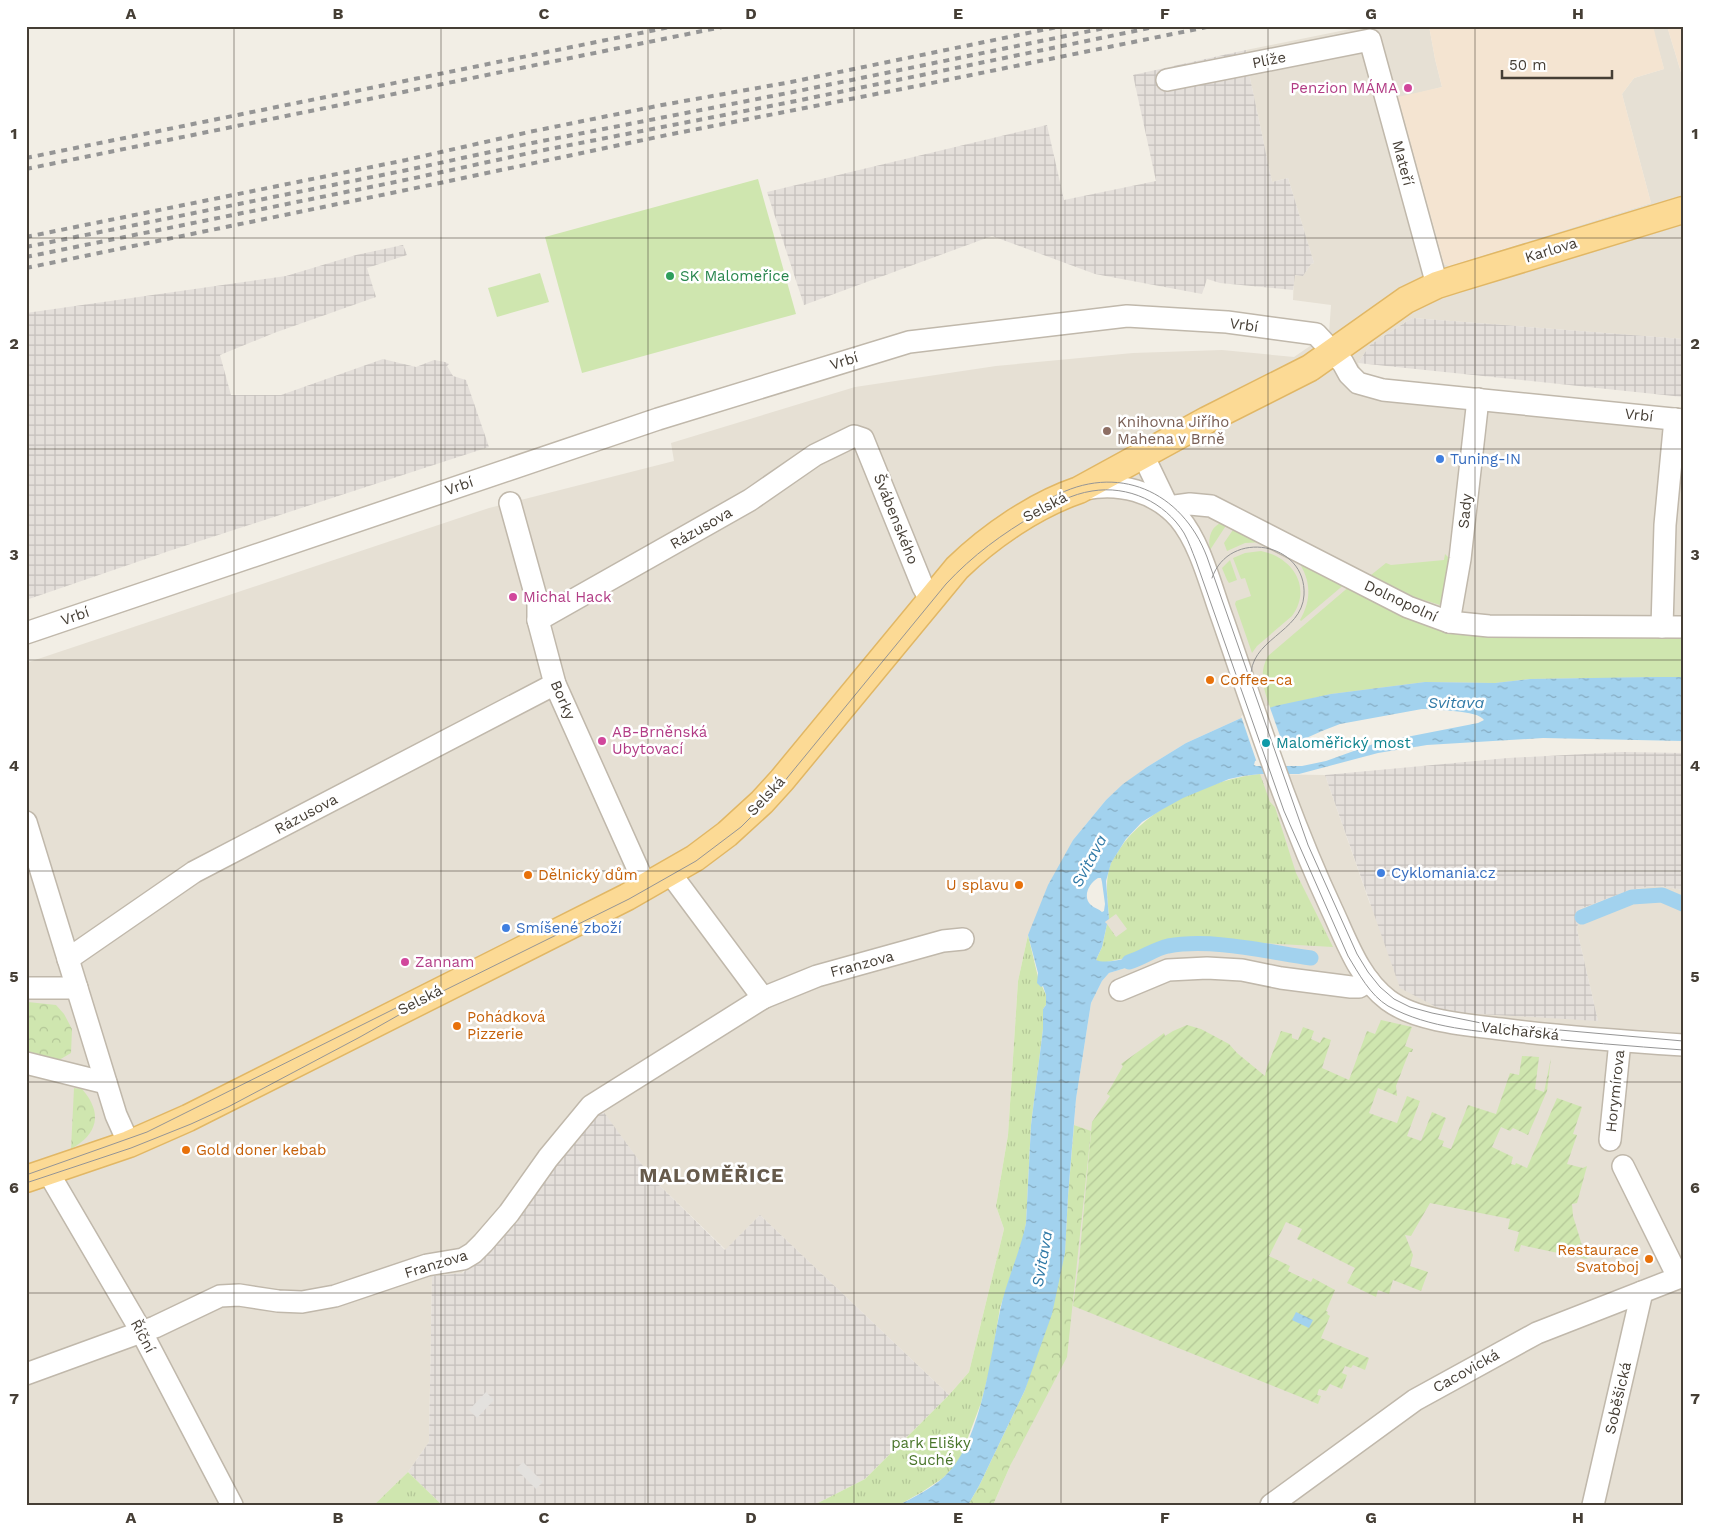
<svg xmlns="http://www.w3.org/2000/svg" width="1709" height="1531" font-family="'Work Sans',sans-serif">
<defs>
<pattern id="industrial-grid" width="8" height="8" patternUnits="userSpaceOnUse" patternTransform="scale(1.25)"><rect width="8" height="8" fill="#e4dfda"/><path d="M0 4h8M4 0v8" fill="none" stroke="#c5c0bc"/></pattern>
<pattern id="forest-crowns" width="20" height="18" patternUnits="userSpaceOnUse" patternTransform="scale(1.25)"><rect width="20" height="18" fill="#cfe6af"/><path d="M2 6a3 3 0 1 1 6 0M12 15a3 3 0 1 1 6 0" fill="none" stroke="#b3c697"/></pattern>
<pattern id="park-tufts" width="24" height="20" patternUnits="userSpaceOnUse" patternTransform="scale(1.25)"><rect width="24" height="20" fill="#cfe6af"/><path d="M3 7l-1-3M5 7V3M7 7l1-3M15 17l-1-3M17 17v-4M19 17l1-3" fill="none" stroke="#b3c697"/></pattern>
<pattern id="garden-furrows" width="10" height="10" patternUnits="userSpaceOnUse" patternTransform="scale(1.25)"><rect width="10" height="10" fill="#cfe6af"/><path d="M-1 1l2-2M0 10L10 0M9 11l2-2" fill="none" stroke="#b3c697"/></pattern>
<pattern id="water-ripples" width="26" height="14" patternUnits="userSpaceOnUse" patternTransform="scale(1.25)"><rect width="26" height="14" fill="#a2d2ee"/><path d="M2 4q2-2 4 0t4 0M15 11q2-2 4 0t4 0" fill="none" stroke="#86acc2"/></pattern>
</defs>
<rect width="100%" height="100%" fill="#f2eee5"/>
<g fill="#e6e0d4">
<path d="M1365,26H1429L1435,59L1442,87L1399,98L1444,264L1449,266L1651,203L1622,94L1634,78L1664,69L1652,26H1667L1683,79V339L1412,318L1370,345L1358,363L1362,373L1383,380L1683,412V677L1530,679L1239,719L1186,743L1147,767L1124,784L1106,800L1073,840L1028,935L1018,981L1008,1135L996,1206L1004,1229L969,1372L949,1395L760,1215L726,1250L651,1177L600,1108L529,1198L462,1273L432,1276L429,1442L408,1472L374,1505H26V663L489,508L674,461L671,443L855,387L996,366L1133,353L1222,350L1294,357L1329,333L1331,305L1293,300L1294,275L1303,276L1311,264L1314,263L1288,178L1272,182L1250,78L1246,50Z"/>
<path d="M1260,774L1325,775L1370,904L1598,1021L1577,930L1580,909L1630,890L1647,887L1660,886L1683,890V1505H993L1011,1464L1091,1132L1074,1125L1076,1099L1091,1003L1102,981L1109,973L1139,964L1119,959L1105,922L1243,776Z"/>
</g>
<g fill="#f4e4d1">
<path d="M1429,26H1653L1664,69L1634,78L1622,94L1651,203L1449,266L1444,264L1398,97L1442,87L1435,59Z"/>
<path d="M1667,26H1683V79Z"/>
</g>
<g fill="url(#industrial-grid)">
<path d="M1246,50L1250,78L1272,182L1288,178L1314,263L1311,264L1303,276L1295,275L1293,290L1220,283L1207,279L1202,294L1095,274L992,236L804,305L767,192L1047,125L1064,200L1156,181L1133,75Z"/>
<path d="M403,245L407,255L367,268L376,297L274,333L220,355L231,395H281L383,359L416,367L434,360L445,362L449,364L447,366L453,376L466,380L489,447L169,551L26,600V313L286,276L356,255Z"/>
<path d="M1412,318L1683,339V397L1358,363L1370,345Z"/>
<path d="M1622,752L1683,753V890L1660,886L1647,887L1630,890L1580,909L1577,930L1598,1021L1446,1012L1400,988L1325,775L1508,758Z"/>
<path d="M600,1107L651,1177L725,1250L760,1215L949,1395L865,1479L814,1505H442L408,1472L429,1442L432,1276L463,1273L529,1198Z"/>
</g>
<g fill="#cfe6af">
<path d="M758,179L796,314L582,373L545,237Z"/>
<path d="M540,273L549,302L497,317L488,288Z"/>
<path d="M1229,521L1210,550C1207,535 1213,522 1229,521Z"/>
<path d="M1237,524L1263,542L1245,543L1227,551L1224,543Z"/>
<path d="M1261,551C1292,557 1313,587 1292,616L1257,646L1252,653L1235,604L1236,601L1251,596L1245,578L1241,579L1233,558L1245,553Z"/>
<path d="M1445,554L1452,561L1440,613V605L1414,597L1371,575L1386,563L1391,565L1444,560Z"/>
<path d="M1230,560L1237,580L1229,583L1227,580L1222,568Z"/>
<path d="M1298,561L1346,583L1301,621L1300,620C1312,600 1311,580 1298,561Z"/>
<path d="M1351,585L1404,613L1683,633V677L1530,679L1495,683L1425,682L1331,694L1270,708C1264,689 1258,674 1268,656Z"/>
</g>
<g fill="url(#forest-crowns)">
<path d="M28,1002L56,1005L64,1014L72,1029L71,1053L59,1060L26,1051V1012Z"/>
<path d="M74,1088L82,1089C103,1113 98,1134 71,1149Z"/>
<path d="M1074,1125L1091,1131L1067,1357L1011,1464L993,1505H968L979,1486L1025,1390L1065,1253L1068,1196Z"/>
</g>
<g fill="url(#park-tufts)">
<path d="M1260,774L1270,802L1275,807L1296,873L1333,947L1209,940H1167L1135,956L1102,963L1096,960L1102,947L1107,924L1116,937L1127,929L1116,914L1109,919C1108,900 1104,881 1111,863C1113,858 1117,854 1119,850C1147,807 1211,779 1260,774Z"/>
<path d="M1028,935L1038,977L1046,995V1005L1043,1009V1029L1031,1125L1026,1223L1023,1239L1000,1308L990,1368L981,1403L961,1456L953,1468L943,1478L922,1492L899,1505H814L865,1479L949,1395L969,1372L1004,1229L996,1206L1008,1135L1018,981Z"/>
<path d="M408,1472L442,1505H374Z"/>
</g>
<path fill="url(#garden-furrows)" d="M1381,1020L1412,1027L1405,1046L1413,1049L1412,1052H1409L1396,1086L1397,1096L1378,1088L1369,1113L1397,1123L1407,1096L1420,1101L1407,1136L1421,1141L1432,1112L1446,1118L1438,1139L1444,1141L1442,1146L1451,1149L1468,1105L1496,1114L1510,1073L1519,1075L1522,1056L1539,1057L1535,1089L1544,1092L1551,1058L1547,1091L1528,1135L1513,1128L1510,1131L1501,1127L1492,1147L1513,1157L1511,1164L1515,1165L1516,1163L1527,1168L1557,1098L1582,1107L1573,1134L1577,1135L1567,1164L1583,1168L1587,1166L1577,1203L1572,1204L1573,1216L1584,1252L1588,1251L1591,1257L1586,1259L1521,1245L1519,1252L1514,1251L1519,1232L1508,1229L1510,1219L1430,1203L1411,1236L1405,1235L1413,1255L1410,1266L1428,1272L1421,1291L1393,1280L1389,1294L1378,1290L1376,1297L1347,1283L1355,1268L1297,1239L1302,1229L1286,1222L1269,1256L1290,1266L1288,1271L1311,1282L1313,1278L1335,1290L1326,1311L1328,1312L1327,1314L1330,1316L1321,1338L1369,1358L1365,1370L1353,1365L1351,1368L1345,1366L1342,1373L1347,1375L1342,1389L1330,1384L1326,1391L1319,1389L1317,1395L1321,1396L1318,1404L1073,1306L1079,1262L1092,1122L1110,1096L1107,1094L1123,1066L1121,1064L1164,1033L1165,1036L1173,1031L1187,1025L1201,1029L1229,1044L1237,1053L1265,1076L1267,1067L1281,1031L1292,1034V1038L1298,1040L1303,1027L1314,1031L1311,1039L1320,1043L1323,1037L1331,1040L1322,1068L1349,1080L1367,1031L1375,1034Z"/>
<g fill="#e3e1de">
<path d="M486,1392L494,1400L477,1418L469,1410Z"/>
<path d="M523,1462L543,1482L536,1489L516,1469Z"/>
</g>
<g fill="url(#water-ripples)" fill-rule="evenodd">
<path d="M1652,677H1683V741L1543,738L1427,745L1378,753L1299,774H1260L1243,776L1229,779L1183,798L1163,809L1142,822L1126,839L1111,863L1106,881L1109,919L1105,922L1107,924L1102,947L1096,960C1107,965 1135,957 1145,951L1148,958L1139,964L1109,973L1102,981L1091,1003L1076,1099L1068,1196L1065,1253L1052,1314L1025,1390L979,1486L968,1505H899C914,1497 931,1489 944,1477C981,1444 990,1358 1000,1311C1006,1281 1020,1253 1026,1223L1031,1125L1043,1029V1009L1046,1005V995L1043,986L1041,987L1037,983L1038,973L1028,935L1048,885L1073,840L1106,800L1123,784L1147,767L1186,743L1239,719L1275,706L1331,694L1425,682L1495,683L1530,679ZM1422,709C1435,710 1478,710 1484,720L1478,723L1376,743L1326,761L1302,766H1256L1254,765L1255,761L1322,731L1340,724ZM1098,878H1101L1102,882L1105,904L1104,911L1102,912C1099,909 1094,908 1091,905C1082,897 1089,883 1098,878Z"/>
<path d="M1296,1312L1313,1320L1309,1328L1292,1320Z"/>
</g>
<path fill="#f2eee5" d="M1269,705L1285,750L1257,763L1241,716Z"/>
<g fill="none" stroke-linecap="round" stroke-linejoin="round">
<g stroke="#a2d2ee" stroke-width="15">
<path d="M1582,917L1632,897L1662,895L1683,904"/>
<path d="M1129,962C1143,958 1154,949 1168,946C1212,938 1268,952 1311,958"/>
</g>
<defs>
<g id="minor">
<path d="M1167,80L1370,40L1437,285"/>
<path d="M1143,455L1168,507"/>
<path d="M1085,489C1119,482 1155,491 1179,518C1201,544 1211,588 1223,620C1257,718 1288,816 1332,910C1347,942 1359,978 1388,1000C1416,1021 1467,1025 1501,1029C1561,1037 1622,1041 1683,1045"/>
<path d="M510,503L538,604V620L555,684L646,887"/>
<path d="M1168,507L1190,504L1211,506L1408,607L1449,622L1489,626L1683,627"/>
<path d="M538,620L750,500L815,455L854,436L863,439L923,587L930,599"/>
<path d="M1449,622L1460,559L1478,399"/>
<path d="M1662,627L1665,525L1675,419"/>
<path d="M26,633L658,419L909,342L1127,316L1227,322L1316,334L1343,363L1349,374L1358,383L1383,390L1683,420"/>
<path d="M26,822L116,1115L129,1144"/>
<path d="M670,873L763,998"/>
<path d="M68,959L194,872L555,684"/>
<path d="M26,988H77"/>
<path d="M1120,990L1168,970L1207,968L1242,970L1281,978L1351,987H1359L1369,981"/>
<path d="M26,1063L106,1083"/>
<path d="M1610,1140L1620,1041"/>
<path d="M1623,1166L1678,1277"/>
<path d="M48,1172L141,1331L232,1505"/>
<path d="M26,1374L155,1327L220,1296L239,1295L278,1301L302,1302L335,1296L427,1265L463,1259L473,1253L483,1243L509,1213L548,1158L591,1106L763,998L817,976L943,941L963,939"/>
<path d="M1271,1505L1415,1400L1537,1333L1683,1276"/>
<path d="M1593,1505L1642,1292"/>
</g>
<path id="major" d="M26,1179L129,1144L188,1118L627,897L695,858L727,834L762,802L782,780L957,568C990,536 1035,505 1079,490L1207,420L1310,368L1406,300L1437,285L1456,279L1683,210"/>
</defs>
<use href="#minor" stroke="#c0b8ab" stroke-width="24"/>
<use href="#major" stroke="#e1b765" stroke-width="29"/>
<use href="#minor" stroke="#fff" stroke-width="21"/>
<use href="#major" stroke="#fcda95" stroke-width="26"/>
<g stroke="#959595" stroke-width="1">
<path d="M1053,497C1117,462 1182,491 1207,557L1308,845L1357,954L1368,972L1380,987L1394,999L1410,1007L1432,1013L1481,1023L1683,1041"/>
<path d="M1212,578C1229,528 1307,542 1304,595C1302,633 1248,639 1251,679"/>
<path d="M26,1175L147,1132L404,1004"/>
<path d="M26,1183L131,1148L191,1124L228,1107L360,1037L427,999L629,899L696,861L741,827L774,794L946,584C973,555 1002,534 1036,514C1054,504 1072,494 1092,491C1128,485 1165,502 1184,533C1189,542 1192,551 1196,561L1284,811L1348,956C1359,974 1370,995 1388,1006C1430,1029 1478,1031 1524,1036C1577,1042 1630,1046 1683,1050"/>
</g>
<g stroke="#959595" stroke-width="4" stroke-dasharray="6 6" stroke-linecap="butt">
<path d="M26,158L675,26"/>
<path d="M26,169L727,26"/>
<path d="M26,237L406,160L529,132L662,105L791,82L1062,26"/>
<path d="M26,247L407,170L532,143L793,92L1114,26"/>
<path d="M26,257L410,179L534,152L796,101L1159,26"/>
<path d="M26,268L411,189L667,135L922,85L1212,26"/>
</g>
</g>
<path fill="none" stroke="#453e35" stroke-width="1" stroke-opacity="0.55" d="M234,26V1505M441,26V1505M648,26V1505M854,26V1505M1061,26V1505M1268,26V1505M1475,26V1505M26,238H1683M26,449H1683M26,660H1683M26,871H1683M26,1082H1683M26,1293H1683"/>
<g fill="#d1479c" stroke="#fff" stroke-width="2">
<circle cx="1408" cy="88" r="5"/>
<circle cx="513" cy="597" r="5"/>
<circle cx="602" cy="741" r="5"/>
<circle cx="405" cy="962" r="5"/>
</g>
<circle fill="#2e9e5b" stroke="#fff" stroke-width="2" cx="670" cy="276" r="5"/>
<circle fill="#8d6e63" stroke="#fff" stroke-width="2" cx="1107" cy="431" r="5"/>
<g fill="#3f7fe0" stroke="#fff" stroke-width="2">
<circle cx="1440" cy="459" r="5"/>
<circle cx="1381" cy="873" r="5"/>
<circle cx="506" cy="928" r="5"/>
</g>
<g fill="#e8710a" stroke="#fff" stroke-width="2">
<circle cx="1210" cy="680" r="5"/>
<circle cx="528" cy="875" r="5"/>
<circle cx="1019" cy="885" r="5"/>
<circle cx="457" cy="1026" r="5"/>
<circle cx="186" cy="1150" r="5"/>
<circle cx="1649" cy="1259" r="5"/>
</g>
<circle fill="#0f9aa8" stroke="#fff" stroke-width="2" cx="1266" cy="743" r="5"/>
<g text-anchor="middle" dominant-baseline="central" stroke-width="5" stroke-linejoin="round" paint-order="stroke">
<g font-size="15" fill="#453e35" stroke="#fff">
<text transform="translate(1269 60) rotate(-11)">Plíže</text>
<text transform="translate(1403 163) rotate(75)">Mateří</text>
<text transform="translate(1551 250) rotate(-17)">Karlova</text>
<text transform="translate(1244 325) rotate(8)">Vrbí</text>
<text transform="translate(844 361) rotate(-17)">Vrbí</text>
<text transform="translate(1639 415) rotate(6)">Vrbí</text>
<text transform="translate(459 486) rotate(-19)">Vrbí</text>
<text transform="translate(1045 507) rotate(-28)">Selská</text>
<text transform="translate(1465 511) rotate(-84)">Sady</text>
<text transform="translate(896 519) rotate(68)">Švábenského</text>
<text transform="translate(701 528) rotate(-30)">Rázusova</text>
<text transform="translate(1401 601) rotate(25)">Dolnopolní</text>
<text transform="translate(75 616) rotate(-19)">Vrbí</text>
<text transform="translate(563 700) rotate(67)">Borky</text>
<text transform="translate(766 796) rotate(-47)">Selská</text>
<text transform="translate(306 814) rotate(-28)">Rázusova</text>
<text transform="translate(862 964) rotate(-15)">Franzova</text>
<text transform="translate(420 1000) rotate(-27)">Selská</text>
<text transform="translate(1520 1031) rotate(6)">Valchařská</text>
<text transform="translate(1615 1091) rotate(-84)">Horymírova</text>
<text transform="translate(436 1264) rotate(-17)">Franzova</text>
<text transform="translate(143 1336) rotate(62)">Říční</text>
<text transform="translate(1466 1371) rotate(-29)">Cacovická</text>
<text transform="translate(1618 1398) rotate(-77)">Soběšická</text>
</g>
<g font-size="15" fill="#b23c85" stroke="#fff" text-anchor="start">
<text x="1398" y="88" text-anchor="end">Penzion MÁMA</text>
<text x="523" y="597">Michal Hack</text>
<text x="612" y="732">AB-Brněnská<tspan x="612" dy="17">Ubytovací</tspan></text>
<text x="415" y="962">Zannam</text>
</g>
<g font-size="15" fill="#27864d" stroke="#fff" text-anchor="start">
<text x="680" y="276">SK Malomeřice</text>
</g>
<g font-size="15" fill="#785e54" stroke="#fff" text-anchor="start">
<text x="1117" y="422">Knihovna Jiřího<tspan x="1117" dy="17">Mahena v Brně</tspan></text>
</g>
<g font-size="15" fill="#366cbe" stroke="#fff" text-anchor="start">
<text x="1450" y="459">Tuning-IN</text>
<text x="1391" y="873">Cyklomania.cz</text>
<text x="516" y="928">Smíšené zboží</text>
</g>
<g font-size="15" fill="#c56008" stroke="#fff" text-anchor="start">
<text x="1220" y="680">Coffee-ca</text>
<text x="538" y="875">Dělnický dům</text>
<text x="1009" y="885" text-anchor="end">U splavu</text>
<text x="467" y="1017">Pohádková<tspan x="467" dy="17">Pizzerie</tspan></text>
<text x="196" y="1150">Gold doner kebab</text>
<text x="1639" y="1250" text-anchor="end">Restaurace<tspan x="1639" dy="17">Svatoboj</tspan></text>
</g>
<g font-size="15" fill="#0d838f" stroke="#fff" text-anchor="start">
<text x="1276" y="743">Maloměřický most</text>
</g>
<g font-size="15" fill="#49752a" stroke="#fff">
<text x="931" y="1443">park Elišky<tspan x="931" dy="17">Suché</tspan></text>
</g>
<g font-size="16" font-style="italic" fill="#2f79a6" stroke="#fff">
<text x="1456" y="702">Svitava</text>
<text transform="translate(1089 861) rotate(-62)">Svitava</text>
<text transform="translate(1042 1259) rotate(-80)">Svitava</text>
</g>
<g font-size="20" font-weight="bold" letter-spacing="1" fill="#675b4c" stroke="#fff">
<text x="712" y="1175">MALOMĚŘICE</text>
</g>
</g>
<rect width="1709" height="1531" fill="none" stroke="#ffffff" stroke-width="55"/>
<path d="M1502 70v8h110v-8" fill="none" stroke="#453e35" stroke-width="2.5"/>
<text x="1509" y="70" font-size="15" fill="#453e35" stroke="#ffffff" stroke-width="4" paint-order="stroke">50 m</text>
<rect x="28" y="28" width="1654" height="1476" fill="none" stroke="#453e35" stroke-width="2"/>
<g font-size="16" text-anchor="middle" font-weight="bold" fill="#453e35">
<text x="131" y="19">A</text>
<text x="338" y="19">B</text>
<text x="544" y="19">C</text>
<text x="751" y="19">D</text>
<text x="958" y="19">E</text>
<text x="1165" y="19">F</text>
<text x="1371" y="19">G</text>
<text x="1578" y="19">H</text>
<text x="14" y="139">1</text>
<text x="1695" y="139">1</text>
<text x="14" y="349">2</text>
<text x="1695" y="349">2</text>
<text x="14" y="560">3</text>
<text x="1695" y="560">3</text>
<text x="14" y="771">4</text>
<text x="1695" y="771">4</text>
<text x="14" y="982">5</text>
<text x="1695" y="982">5</text>
<text x="14" y="1193">6</text>
<text x="1695" y="1193">6</text>
<text x="14" y="1404">7</text>
<text x="1695" y="1404">7</text>
<text x="131" y="1523">A</text>
<text x="338" y="1523">B</text>
<text x="544" y="1523">C</text>
<text x="751" y="1523">D</text>
<text x="958" y="1523">E</text>
<text x="1165" y="1523">F</text>
<text x="1371" y="1523">G</text>
<text x="1578" y="1523">H</text>
</g>
</svg>
